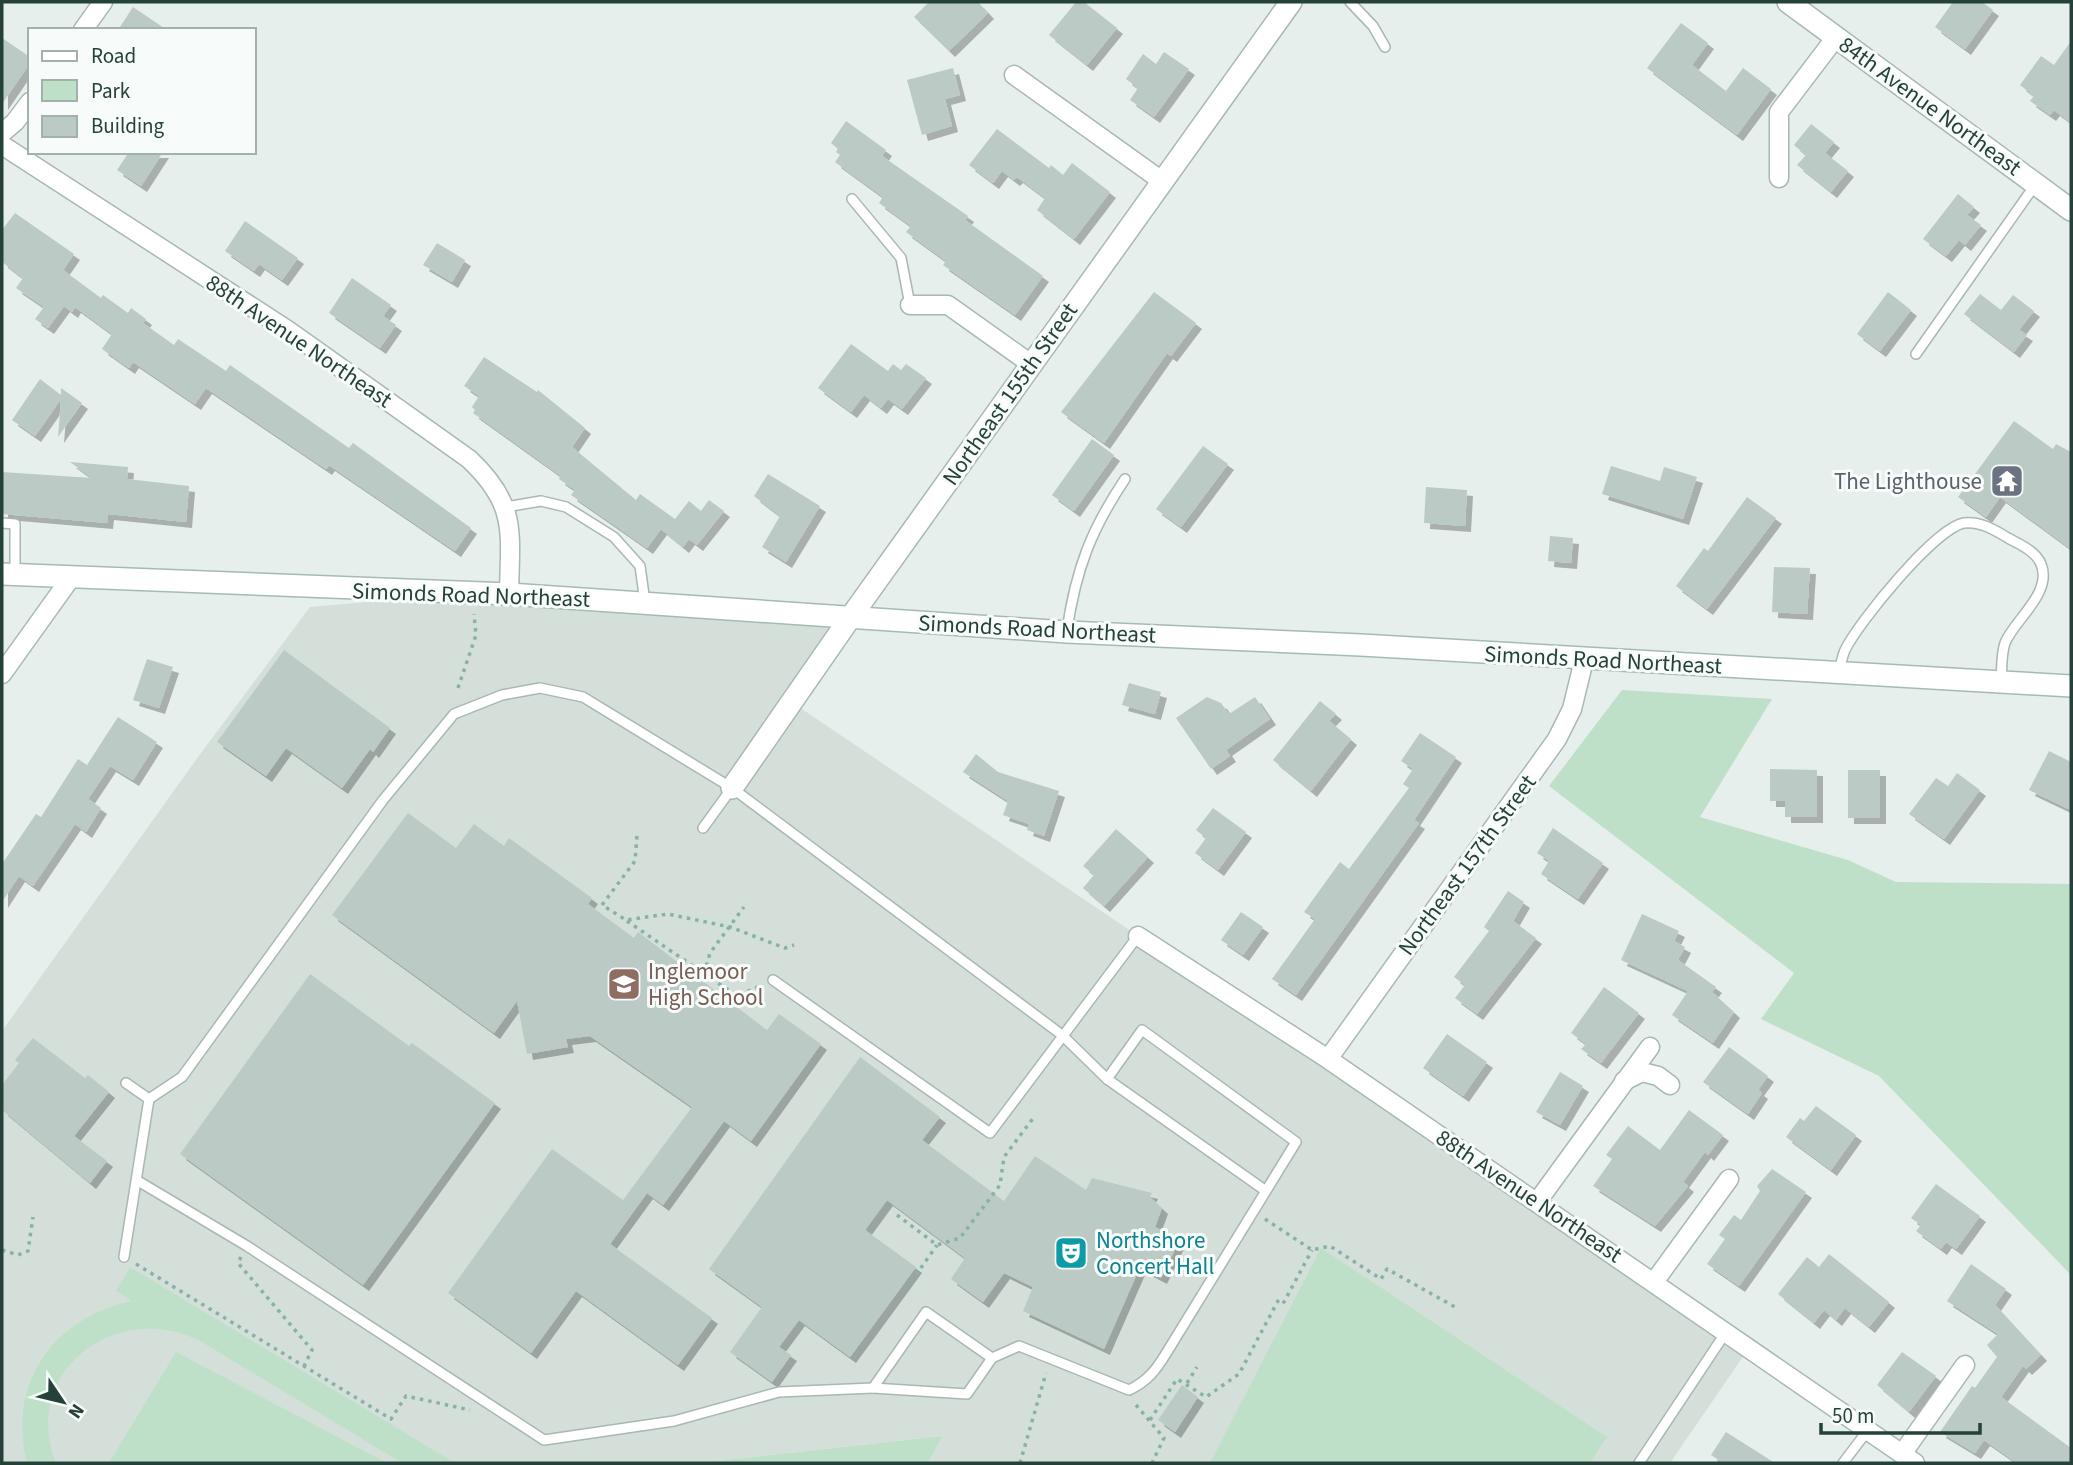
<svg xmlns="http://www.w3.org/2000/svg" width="2073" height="1465" font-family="'Source Sans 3',sans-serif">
<defs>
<filter id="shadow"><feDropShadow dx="6" dy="6" stdDeviation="0" flood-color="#0004"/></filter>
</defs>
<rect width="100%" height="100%" fill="#e6efeb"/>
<path fill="#d4dfda" d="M473,593L850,618L793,703L1749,1348L1670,1463H928L941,1436L698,1463H2V1031L198,757L310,607Z"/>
<g fill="#bfe0c8">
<path d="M1622,690L1772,699L1700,817L1848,860L1896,882L2071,884V1275L1879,1076L1761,1019L1794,973L1549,786Z"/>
<path d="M1321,1248L1607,1437L1590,1463H1210Z"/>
<path d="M130,1267L455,1463H402L200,1341C116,1299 20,1372 56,1463H27C7,1383 53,1318 132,1301L116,1291Z"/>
<path d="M176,1352L387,1463H109Z"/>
<path d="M942,1436L928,1463H698Z"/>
</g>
<g fill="#bbcac4" filter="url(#shadow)">
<path d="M929,2H978L988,13L949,51L914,17Z"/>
<path d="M1076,2H1084L1117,28L1087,65L1049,35Z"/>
<path d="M1953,2H1982L1993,10L1965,49L1935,27Z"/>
<path d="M133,7L167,30H118Z"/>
<path d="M1681,23L1708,43L1692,65L1726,91L1743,68L1771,89L1737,135L1647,68Z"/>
<path d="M2,38L30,57V63L2,104Z"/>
<path d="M2071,41V123L2054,110L2050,115L2030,101L2034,96L2020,85L2041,56L2054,65Z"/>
<path d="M1164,52L1189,69L1154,117L1130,100L1138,88L1126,79L1143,54L1156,64Z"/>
<path d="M953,68L960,95L945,99L952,126L922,135L907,80Z"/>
<path d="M846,121L886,150L882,156L968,216L965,220L1043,276L1015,315L943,265L946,261L906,232L911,226L879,203L883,197L835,162L840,155L836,152L838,149L831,143Z"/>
<path d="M1811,124L1834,142L1825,153L1848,171L1831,192L1797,165L1806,155L1794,145Z"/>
<path d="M997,129L1049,168L1051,165L1063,175L1072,163L1110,192L1074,239L1037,210L1045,198L1017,177L1014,180L1002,171L993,183L969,165Z"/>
<path d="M129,152H163L141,186L117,170Z"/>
<path d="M1958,194L1974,207L1967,215L1981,225L1965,245L1959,240L1946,256L1923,239Z"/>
<path d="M15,213L74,254L63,270L101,298L103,295L128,313L131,308L146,319L143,323L174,345L178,339L226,371L230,365L349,448L353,443L471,528L455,551L329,465L326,469L206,388L195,404L133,362L129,368L102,349L112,334L75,307L72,312L64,306L48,328L35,319L44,307L16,288L23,278L2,262V230Z"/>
<path d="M245,221L298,258L282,280L259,264L254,271L225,251Z"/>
<path d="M437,243L465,260L452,282L423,265Z"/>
<path d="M352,278L391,305L383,316L396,325L380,348L329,313Z"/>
<path d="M1154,292L1196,323L1171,356L1167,353L1104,443L1061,412Z"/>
<path d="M1888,292L1911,310L1880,351L1857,334Z"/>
<path d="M1980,294L2001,310L2013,295L2034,311L2019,330L2027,335L2014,352L1964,314Z"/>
<path d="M851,344L888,371L893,364L901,370L906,364L926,378L902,409L888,399L881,408L864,395L851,412L818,388Z"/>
<path d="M484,357L537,392L538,390L585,428L572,447L636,500L640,494L675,519L689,501L701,511L709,500L724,511L697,545L689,539L683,547L661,529L647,548L571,495L575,490L559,479L561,476L473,413L475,410L472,407L479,396L464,386Z"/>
<path d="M40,379L61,395V388L82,403L58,437L61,399L35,436L12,420Z"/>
<path d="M2014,421L2053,449L2056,444L2071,452V549L2000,497L1986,517L1958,497Z"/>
<path d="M1092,439L1114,455L1074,511L1052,495Z"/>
<path d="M1203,446L1228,464L1181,527L1156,509Z"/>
<path d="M70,462L128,467L127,479L189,486L186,522L108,514L107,523L2,514V472L92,478Z"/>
<path d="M1611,466L1660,481L1664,467L1697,477L1683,519L1602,494Z"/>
<path d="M768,474L820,506L786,562L762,547L780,516L754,496Z"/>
<path d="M1426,487L1467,490L1465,526L1424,523Z"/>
<path d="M1747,497L1776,518L1707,609L1676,586L1704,548L1708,551Z"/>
<path d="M1550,536L1573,538L1571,563L1548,561Z"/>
<path d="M1774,567L1810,568L1807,614L1772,612Z"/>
<path d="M284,650L390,728L373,752L370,749L342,788L286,748L266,776L217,742Z"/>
<path d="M147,659L173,667L159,708L133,700Z"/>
<path d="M1129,683L1161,692L1155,714L1122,705Z"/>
<path d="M1207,697L1221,703L1229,714L1255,697L1270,719L1226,750L1230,756L1211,769L1176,718Z"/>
<path d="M1320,701L1336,714L1329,721L1351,739L1311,791L1273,760Z"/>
<path d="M118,717L157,742L133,780L110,766L88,799L101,808L86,832L75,824L33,886L19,876L2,902V864L36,814L41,817L78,759L87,765Z"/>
<path d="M1420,733L1456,757L1414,820L1419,823L1296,995L1272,979L1315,919L1304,912L1340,862L1349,869L1409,788L1403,784L1413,769L1401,761Z"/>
<path d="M2049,751L2071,762V810L2029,790Z"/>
<path d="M976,754L998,772L1059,791L1044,836L1027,830L1029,824L1003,815L1008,801L963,772Z"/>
<path d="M1770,769L1817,770V817H1785V801H1770Z"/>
<rect x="1848" y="770" width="32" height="48"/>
<path d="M1957,773L1980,790L1944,839L1909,814L1936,778L1948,786Z"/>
<path d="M1213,808L1246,832L1218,870L1195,853L1206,838L1196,830Z"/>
<path d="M408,813L456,848L474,824L504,846L509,838L592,898L588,904L634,938L638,932L767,1030L779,1014L821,1044L751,1141L724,1121L663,1205L647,1193L610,1244L712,1318L678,1365L576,1291L531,1353L448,1293L552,1149L623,1200L692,1107L590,1036L566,1039L568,1047L527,1054L517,1001L494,1033L332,915Z"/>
<path d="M1553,828L1603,863L1578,899L1541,874L1549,861L1537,853Z"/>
<path d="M1116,829L1148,857L1104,906L1083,888L1094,875L1083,866Z"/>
<path d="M1508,891L1524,902L1513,921L1536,938L1477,1014L1455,998L1465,985L1454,977L1489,931L1484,927Z"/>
<path d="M1241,912L1263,927L1243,955L1221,940Z"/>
<path d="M1642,914L1679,931L1674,941L1685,947L1678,960L1716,987L1712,992L1734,1012L1713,1043L1672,1015L1688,991L1621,960Z"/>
<path d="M310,974L409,1046L412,1043L495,1103L363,1285L180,1154Z"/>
<path d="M1604,987L1639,1013L1601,1063L1581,1049L1586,1044L1571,1033Z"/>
<path d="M1447,1034L1487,1062L1463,1096L1423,1068Z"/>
<path d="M33,1038L85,1078L88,1075L109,1092L74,1136L107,1161L90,1183L2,1110V1085L19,1063L15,1060Z"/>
<path d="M1729,1047L1768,1076L1758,1090L1762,1093L1748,1114L1703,1082Z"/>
<path d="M860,1057L940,1117L922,1140L1004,1201L1035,1156L1086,1190L1092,1178L1152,1193L1150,1197L1162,1208L1155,1227L1180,1239L1161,1278L1140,1267L1104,1349L1023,1311L1033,1287L1004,1273L983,1302L951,1279L965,1258L887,1200L865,1230L916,1267L850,1357L799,1320L779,1347L791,1355L772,1382L730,1352L762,1307L709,1269Z"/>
<path d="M1560,1072L1583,1086L1560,1125L1536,1112Z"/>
<path d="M1816,1106L1856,1135L1831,1170L1786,1137L1800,1118L1804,1121Z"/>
<path d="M1689,1110L1723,1135L1708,1155L1705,1152L1683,1182L1688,1186L1655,1226L1593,1186L1612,1159L1606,1155L1628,1126L1660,1150Z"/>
<path d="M1772,1169L1806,1192L1739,1286L1707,1264L1725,1239L1719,1235L1734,1215L1741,1220L1760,1191L1757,1186Z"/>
<path d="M1936,1184L1980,1216L1956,1249L1946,1242L1941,1249L1916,1231L1921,1225L1911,1218Z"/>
<path d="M1829,1254L1889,1302L1869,1327L1845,1308L1836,1320L1824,1310L1814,1323L1778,1294L1807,1257L1819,1267Z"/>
<path d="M1971,1264L2006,1289L1995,1305L2041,1355L2026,1369L2023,1366L2001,1397L2071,1448V1463H2017L1984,1440L1975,1453L1940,1432L1972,1386L1975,1388L1997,1357L1987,1345L1998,1334L1947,1301Z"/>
<path d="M1902,1352L1936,1376L1909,1412L1877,1385Z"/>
<path d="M1182,1385L1198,1397L1175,1432L1158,1420Z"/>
<path d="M1726,1432L1775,1463H1723L1711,1455Z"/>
</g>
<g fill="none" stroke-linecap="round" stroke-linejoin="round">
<defs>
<g id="service">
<path d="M1350,2L1373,26L1385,47"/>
<path d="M852,199L901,258L910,305"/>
<path d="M1916,354L2035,185"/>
<path d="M506,507L541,501L566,507L614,537L640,566L645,602"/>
<path d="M2,523L15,524V573"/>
<path d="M1067,630C1076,569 1091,530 1125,479"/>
<path d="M1839,671C1841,664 1842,657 1845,650C1858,623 1935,528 1964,523C1980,521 1995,530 2008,538C2019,544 2036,551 2041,564C2053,593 2014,620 2005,643C2001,654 2002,670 2001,681"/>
<path d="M703,828L732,788"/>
<path d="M773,980L990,1133L1138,936"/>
<path d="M126,1083L149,1099"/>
<path d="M138,1181L247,1246L544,1440L674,1421L779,1392L873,1388L926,1312L992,1358L1019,1346L1129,1390C1148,1381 1156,1370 1167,1352L1296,1142L1142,1030L1107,1079L1266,1191"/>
<path d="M124,1257L149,1099L182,1077L383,800L454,714L502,695L540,688L583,697L732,788L1062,1035L1107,1079"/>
<path d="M873,1388L967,1394L992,1358"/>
<path d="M1639,1463L1726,1332"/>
<path d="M1843,1463L1868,1430"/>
</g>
<g id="minor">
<path d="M83,30L103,2"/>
<path d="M1014,75L1162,181"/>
<path d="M2,133L15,122L30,102"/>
<path d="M2,145L289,331L469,459C518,505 510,532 509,594"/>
<path d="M1779,178V112L1836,37"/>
<path d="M910,305H948L1031,364"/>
<path d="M2,674L70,579"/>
<path d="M1138,936L1328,1059L1915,1463"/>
<path d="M1328,1059L1557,739L1572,709L1584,660"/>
<path d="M1624,1081L1642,1072L1658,1076L1670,1085"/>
<path d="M1537,1202L1650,1047"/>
<path d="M1654,1282L1729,1179"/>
<path d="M1902,1454L1965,1365"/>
</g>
<g id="tertiary">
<path d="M1788,2L2071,210"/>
<path d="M732,788L850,618L1291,2"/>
</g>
<path id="secondary" d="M2,574L509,594L1067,632L1361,645L2071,686"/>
</defs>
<use href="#service" stroke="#a8b8b2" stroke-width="12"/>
<use href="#minor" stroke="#a8b8b2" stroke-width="21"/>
<use href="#tertiary" stroke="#a8b8b2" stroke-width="24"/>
<use href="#secondary" stroke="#a4bbb3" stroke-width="24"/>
<g stroke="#86b3a5" stroke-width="3.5" stroke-dasharray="3.5 5" stroke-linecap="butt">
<path d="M458,688L476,635L474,614"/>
<path d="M637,836L635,861L602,905L626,920L668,914L730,927L785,948L794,945"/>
<path d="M627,921L737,996L762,985"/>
<path d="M704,974L710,953L744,907"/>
<path d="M897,1215L937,1245L960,1238L1000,1185L1004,1157L1034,1117"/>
<path d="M1265,1219L1312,1250L1330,1246L1381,1279L1387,1269L1455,1307"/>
<path d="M2,1250L18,1255L28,1251L33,1217"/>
<path d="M241,1257L238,1263L312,1350L304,1366"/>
<path d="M136,1264L391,1419L406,1396L470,1410"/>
<path d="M911,1282L937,1245"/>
<path d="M1187,1383L1197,1367"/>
<path d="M1136,1405L1164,1438L1152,1463"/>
<path d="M1150,1420L1177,1379L1206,1397L1239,1374L1279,1299L1284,1302L1312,1250"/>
<path d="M1020,1463L1046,1373"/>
</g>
<use href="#service" stroke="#fff" stroke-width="9"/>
<use href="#minor" stroke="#fff" stroke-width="18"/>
<use href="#tertiary" stroke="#fff" stroke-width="21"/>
<use href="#secondary" stroke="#fff" stroke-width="21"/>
</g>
<defs>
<symbol id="temple-square" viewBox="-11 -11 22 22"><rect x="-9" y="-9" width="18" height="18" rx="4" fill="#6b7280" stroke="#f7fbf9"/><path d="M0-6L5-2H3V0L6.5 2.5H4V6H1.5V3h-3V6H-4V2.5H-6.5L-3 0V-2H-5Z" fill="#fff"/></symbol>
<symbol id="school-square" viewBox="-11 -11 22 22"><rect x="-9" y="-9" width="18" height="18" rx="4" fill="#8d6e63" stroke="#f7fbf9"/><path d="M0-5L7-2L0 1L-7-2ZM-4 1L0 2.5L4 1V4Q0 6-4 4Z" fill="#fff"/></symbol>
<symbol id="theatre-square" viewBox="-11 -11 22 22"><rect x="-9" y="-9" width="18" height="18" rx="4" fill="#0f9aa8" stroke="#f7fbf9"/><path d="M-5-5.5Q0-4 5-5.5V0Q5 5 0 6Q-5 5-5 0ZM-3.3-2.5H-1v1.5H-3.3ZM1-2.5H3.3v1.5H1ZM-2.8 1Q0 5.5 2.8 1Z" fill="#fff"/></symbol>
</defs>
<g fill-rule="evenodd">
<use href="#temple-square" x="1988" y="462" width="38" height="38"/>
<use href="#school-square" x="605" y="965" width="38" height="38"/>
<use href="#theatre-square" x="1052" y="1234" width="38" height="38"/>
</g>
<g text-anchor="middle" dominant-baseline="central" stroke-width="6" stroke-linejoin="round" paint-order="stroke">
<g font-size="23" fill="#24423a" stroke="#f7fbf9">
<text transform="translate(1930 106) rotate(36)">84th Avenue Northeast</text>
<text transform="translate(299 341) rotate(34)">88th Avenue Northeast</text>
<text transform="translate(1010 394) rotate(-55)">Northeast 155th Street</text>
<text transform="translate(471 595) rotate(2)">Simonds Road Northeast</text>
<text transform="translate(1037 629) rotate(3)">Simonds Road Northeast</text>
<text transform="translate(1603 660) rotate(3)">Simonds Road Northeast</text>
<text transform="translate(1467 865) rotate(-54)">Northeast 157th Street</text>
<text transform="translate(1529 1196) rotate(34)">88th Avenue Northeast</text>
</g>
<g font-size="23" fill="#5b616d" stroke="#f7fbf9" text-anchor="end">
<text x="1982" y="481">The Lighthouse</text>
</g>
<g font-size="23" fill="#785e54" stroke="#f7fbf9" text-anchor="start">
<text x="648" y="971">Inglemoor<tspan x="648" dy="26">High School</tspan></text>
</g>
<g font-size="23" fill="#0d838f" stroke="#f7fbf9" text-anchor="start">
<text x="1096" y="1240">Northshore<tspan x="1096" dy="26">Concert Hall</tspan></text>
</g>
</g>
<rect width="2073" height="1465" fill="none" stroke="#24423a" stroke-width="7"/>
<rect x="28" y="28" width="228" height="126" fill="#f7fbf9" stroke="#a3b1ad" stroke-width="2"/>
<rect x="42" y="51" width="35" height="10" fill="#ffffff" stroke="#a3b1ad" stroke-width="2"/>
<text x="91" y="63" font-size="21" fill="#24423a">Road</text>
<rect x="42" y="80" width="35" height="21" fill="#bfe0c8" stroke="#a3b1ad" stroke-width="2"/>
<text x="91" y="98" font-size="21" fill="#24423a">Park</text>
<rect x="42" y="116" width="35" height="21" fill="#bbcac4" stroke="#a3b1ad" stroke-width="2"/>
<text x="91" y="133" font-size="21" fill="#24423a">Building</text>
<g transform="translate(63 1402) rotate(125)" stroke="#f7fbf9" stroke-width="5" paint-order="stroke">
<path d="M0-5L12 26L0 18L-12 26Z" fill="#24423a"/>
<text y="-10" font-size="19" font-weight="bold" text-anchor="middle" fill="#24423a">N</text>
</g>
<path d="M1821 1423v10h159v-10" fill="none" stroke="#24423a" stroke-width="3.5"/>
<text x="1832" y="1423" font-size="21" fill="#24423a" stroke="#f7fbf9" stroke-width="5" paint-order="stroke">50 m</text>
</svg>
